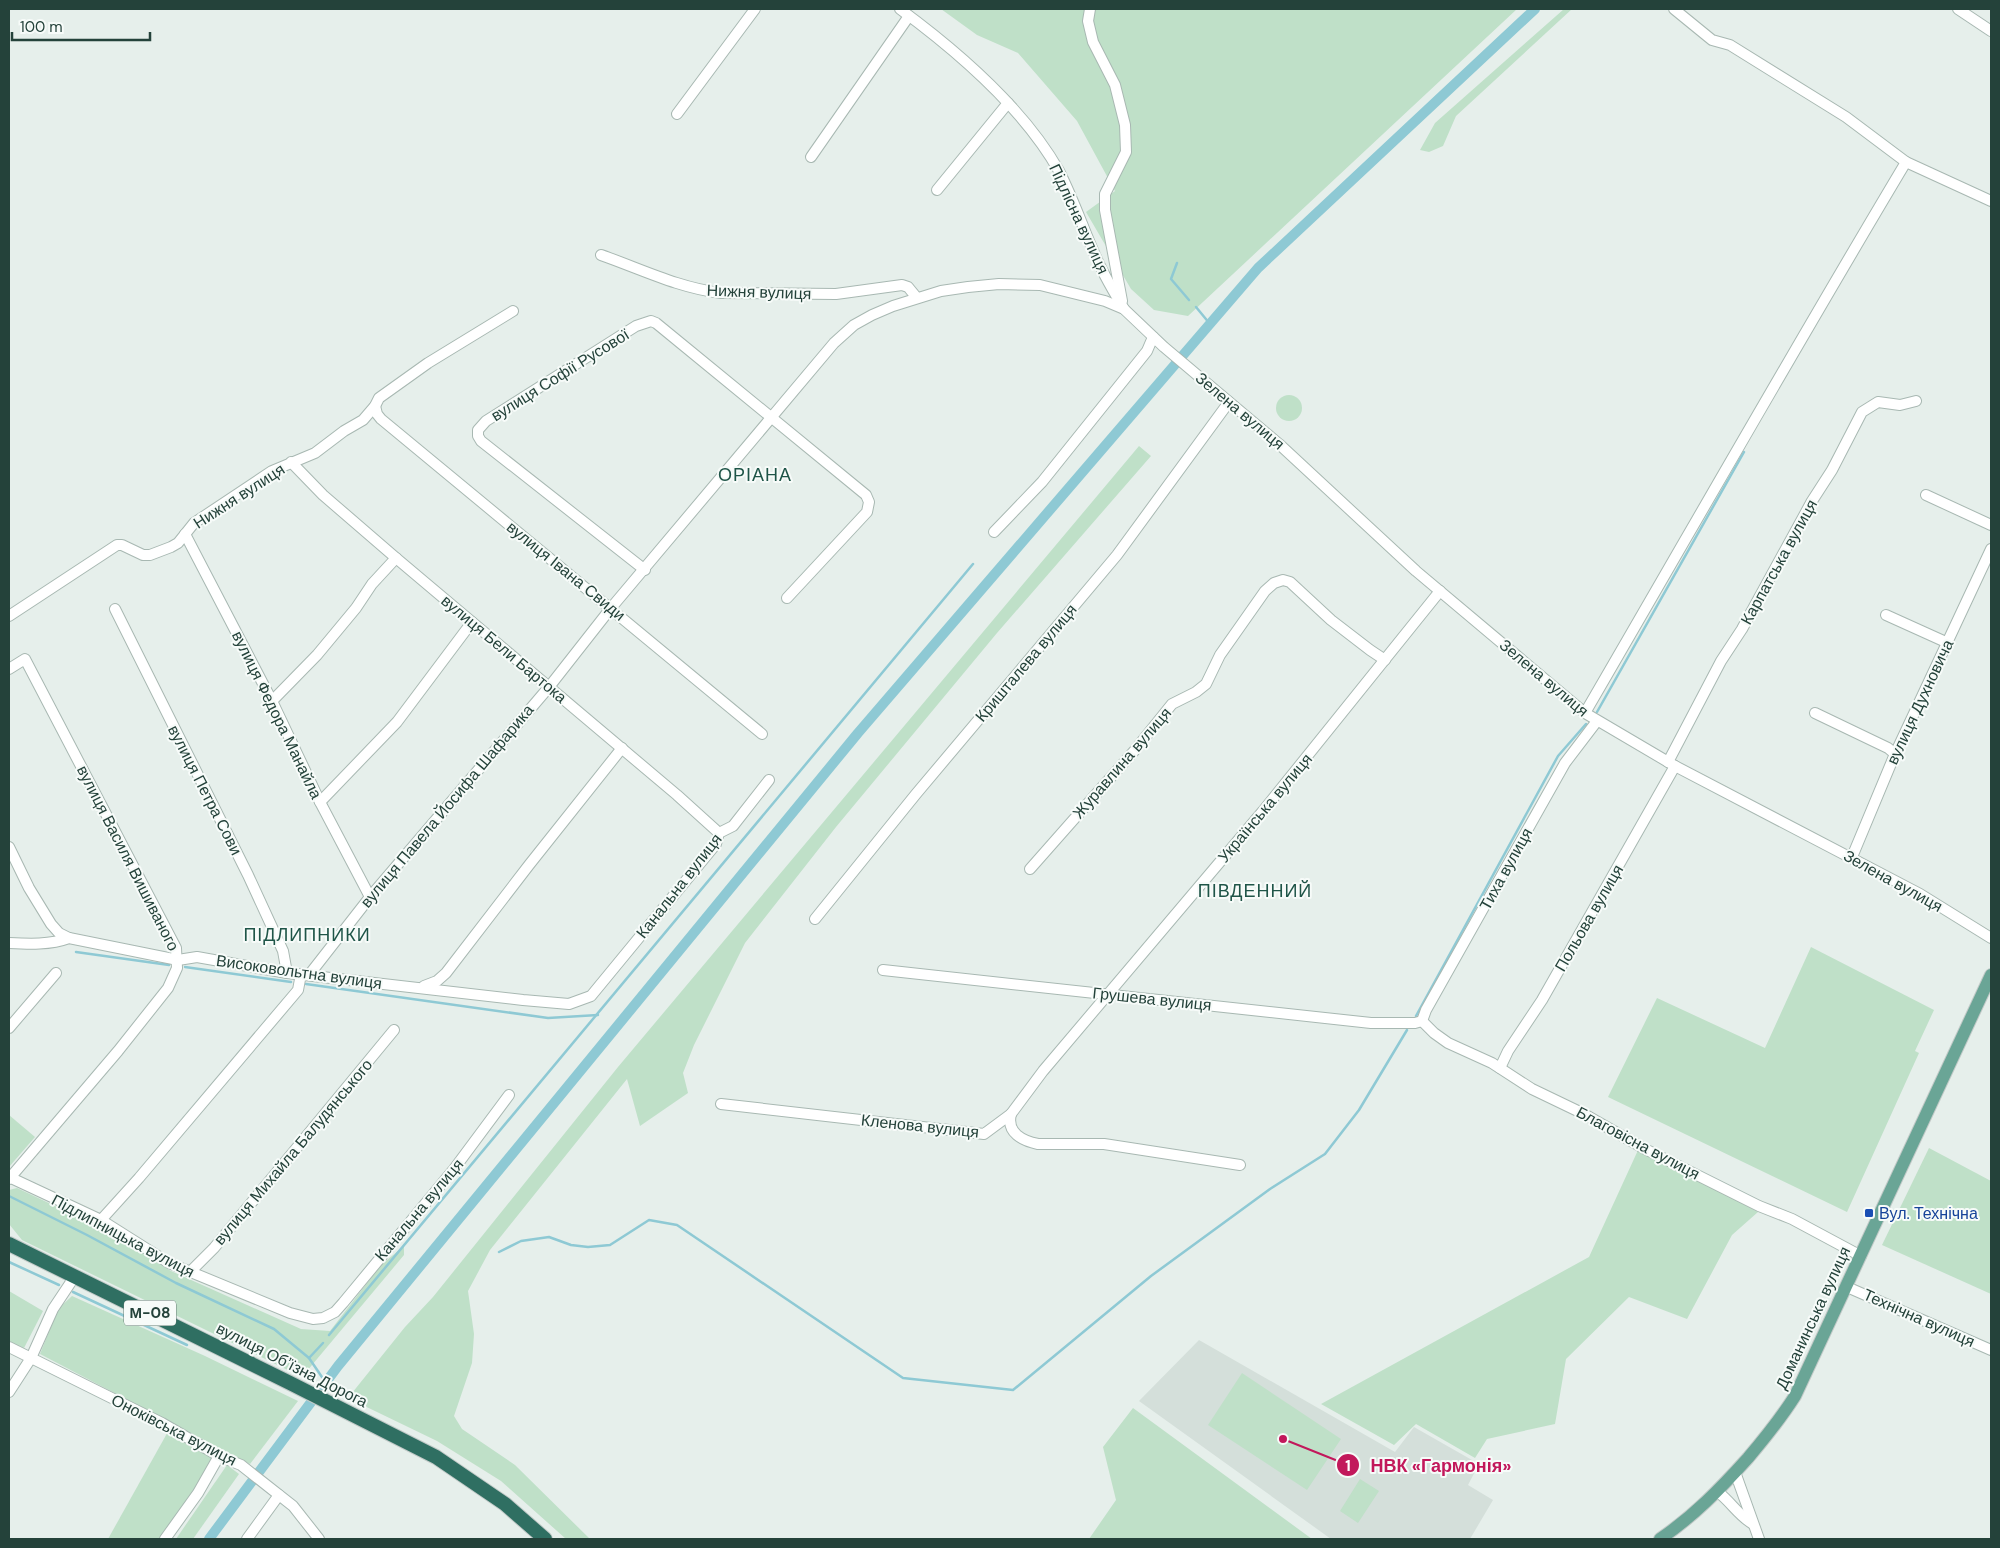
<svg xmlns="http://www.w3.org/2000/svg" width="2000" height="1548" font-family="'DM Sans',sans-serif">
<rect width="100%" height="100%" fill="#e6efeb"/>
<path fill="#d4dfda" d="M1199,1340L1395,1452L1414,1427L1479,1464L1468,1485L1493,1500L1470,1539H1331L1139,1401Z"/>
<g fill="#bfe0c8">
<path d="M941,9H1517L1188,316L1154,310L1131,289L1086,212L1115,191L1077,121L1018,53L977,35Z"/>
<path d="M1564,9H1572L1456,116L1443,146L1429,152L1420,150L1435,123Z"/>
<circle cx="1289" cy="408" r="13"/>
<path d="M1139,446L1151,456L997,633L836,827L745,943L694,1045L683,1073L688,1093L640,1126L627,1079L490,1250L468,1291L474,1334L472,1363L454,1416L462,1429L515,1465L590,1539H566L501,1481L437,1441L348,1398L405,1327L433,1297L618,1067Z"/>
<path d="M1811,947L1934,1010L1915,1051L1919,1053L1847,1212L1608,1097L1657,998L1765,1048Z"/>
<path d="M9,1115L35,1137L9,1167Z"/>
<path d="M1639,1148L1758,1212L1732,1235L1687,1319L1629,1297L1566,1359L1555,1424L1487,1439L1475,1458L1416,1424L1394,1445L1321,1404L1589,1257Z"/>
<path d="M1929,1148L1991,1181V1294L1882,1245Z"/>
<path d="M17,1188L106,1230L171,1271L301,1329L330,1331L381,1265L404,1246V1255L302,1377L22,1240L9,1224V1190Z"/>
<path d="M9,1291L43,1311L24,1348L9,1341Z"/>
<path d="M72,1296L205,1356L298,1401L250,1464L40,1354L58,1309Z"/>
<path d="M1242,1373L1341,1439L1307,1490L1208,1425Z"/>
<path d="M1133,1408L1312,1539H1089L1116,1500L1103,1447Z"/>
<path d="M170,1428L219,1456L165,1539H108Z"/>
<path d="M227,1465L239,1474L193,1539H176Z"/>
<path d="M1360,1479L1379,1491L1358,1523L1340,1511Z"/>
</g>
<g fill="none" stroke-linecap="round" stroke-linejoin="round">
<g stroke="#8ec9d4" stroke-width="2.5">
<path d="M1177,263L1171,279L1189,300"/>
<path d="M1196,307L1210,324"/>
<path d="M1597,712L1744,452"/>
<path d="M76,952L169,965"/>
<path d="M185,967L291,982"/>
<path d="M306,984L548,1018L598,1015"/>
<path d="M1416,1016L1558,756L1586,724"/>
<path d="M9,1196L87,1235L176,1283L274,1329L309,1358L326,1383"/>
<path d="M499,1252L521,1241L549,1237L571,1245L588,1247L610,1245L649,1220L677,1225L903,1378L1013,1390L1151,1276L1270,1189L1325,1154L1359,1110L1407,1030"/>
<path d="M9,1262L59,1285"/>
<path d="M73,1292L187,1345"/>
<path d="M329,1335L973,564"/>
<path d="M309,1358L323,1343"/>
</g>
<path stroke="#8ec9d4" stroke-width="10" d="M209,1539L338,1366L858,733L1258,268L1535,9"/>
<defs>
<g id="minor">
<path d="M900,9C957,51 1024,109 1059,171C1073,198 1083,228 1095,255C1103,274 1114,292 1124,309"/>
<path d="M1090,9L1088,21L1093,42L1115,85L1125,125L1126,152L1105,194V210L1122,301"/>
<path d="M1674,9L1712,40L1730,45L1846,117L1906,162"/>
<path d="M1958,9L1991,31"/>
<path d="M677,114L755,9"/>
<path d="M811,157L909,16"/>
<path d="M937,190L1008,103"/>
<path d="M601,255C641,269 679,288 721,293L836,294L902,285L908,287L917,298"/>
<path d="M375,406L377,414L381,419L762,734"/>
<path d="M291,462L323,495L396,558L677,795L719,833"/>
<path d="M1926,495L1991,525"/>
<path d="M994,532L1042,482L1147,351L1153,337"/>
<path d="M185,534L272,701L320,802L370,897"/>
<path d="M645,570L481,441L478,436V430L486,421L636,326L651,321L656,323L866,495L869,502L867,512L787,598"/>
<path d="M115,609L248,875L283,951L287,973"/>
<path d="M1886,615L1948,643"/>
<path d="M9,616L117,545H122L143,555H150L171,547L178,543L194,523L272,471L315,453L344,431L363,420L375,406L379,398L428,363L513,311"/>
<path d="M9,669L25,659L176,948L177,968L168,988L118,1051L9,1179"/>
<path d="M272,701L317,655L356,608L372,584L396,558"/>
<path d="M1585,713C1692,529 1797,344 1906,162L1991,201"/>
<path d="M1815,713L1888,748L1895,754"/>
<path d="M1668,762L1721,661L1742,629L1812,501L1832,470L1862,412L1878,402L1900,405L1916,401"/>
<path d="M320,802L397,722L472,622"/>
<path d="M9,847L29,888L51,924L59,933L69,938"/>
<path d="M1852,857L1895,754L1991,549"/>
<path d="M1030,869L1135,750L1172,704L1196,692L1206,684L1220,655L1265,591L1274,583L1283,580L1290,582L1331,620L1370,650L1385,660"/>
<path d="M815,919L916,794L1117,555L1229,402"/>
<path d="M9,943C29,944 50,945 69,938L178,960L197,957L287,973L523,1000L569,1004L591,996L716,844L719,833L733,826L769,780"/>
<path d="M883,970L1371,1023H1415L1422,1021"/>
<path d="M309,975L370,897L549,687L611,608L834,343L854,325L872,315L893,306L941,291L968,287L999,284L1040,285L1105,301L1124,309L1164,347L1279,444L1416,571L1585,713L1675,766L1920,894L1991,938"/>
<path d="M424,986L437,981L446,973L529,865L622,748"/>
<path d="M1422,1021L1434,1033L1448,1043L1492,1063L1532,1089L1584,1114L1645,1149L1759,1206L1792,1219L1861,1256"/>
<path d="M1422,1021L1426,1010L1565,763L1597,721"/>
<path d="M9,1028L56,973"/>
<path d="M1500,1068L1508,1051L1542,1000L1675,766"/>
<path d="M721,1104L984,1134L1011,1114C1006,1133 1023,1141 1038,1144H1104L1240,1165"/>
<path d="M1011,1114L1043,1071L1263,811L1440,591"/>
<path d="M9,1177L101,1220L169,1263L290,1313L313,1319L323,1318L335,1312L343,1303L454,1169L509,1095"/>
<path d="M101,1220L139,1178L298,990L301,974"/>
<path d="M190,1272L214,1248L394,1030"/>
<path d="M1847,1287L1991,1350"/>
<path d="M9,1347L162,1423L219,1456L241,1465L293,1506L319,1539"/>
<path d="M9,1392L31,1358L53,1309L75,1276"/>
<path d="M1735,1472L1759,1539"/>
<path d="M1718,1492C1731,1502 1739,1516 1753,1524"/>
<path d="M165,1539L198,1493L219,1456"/>
<path d="M247,1539L279,1495"/>
</g>
<path id="major" d="M1660,1539C1694,1516 1721,1488 1748,1458C1765,1438 1781,1418 1795,1396L1991,975"/>
<path id="highway" d="M9,1244L290,1383L436,1457L505,1504L545,1539"/>
</defs>
<use href="#minor" stroke="#a8b8b2" stroke-width="12"/>
<use href="#major" stroke="#c2cac8" stroke-width="14"/>
<use href="#highway" stroke="#c2cac8" stroke-width="16"/>
<use href="#minor" stroke="#fff" stroke-width="10"/>
<use href="#major" stroke="#6aa596" stroke-width="12"/>
<use href="#highway" stroke="#2f6f62" stroke-width="14"/>
</g>
<rect fill="#1a4fb4" stroke="#f7fbf9" stroke-width="2" x="1864" y="1208" width="10" height="10" rx="2.5"/>
<g text-anchor="middle" dominant-baseline="central" stroke-width="4" stroke-linejoin="round" paint-order="stroke">
<rect fill="#f7fbf9" stroke="#637a73" stroke-width="1" x="124" y="1300.5" width="52" height="25" rx="4"/>
<g font-size="15" font-weight="bold" fill="#24423a">
<text x="150" y="1313">М-08</text>
</g>
<g font-size="16" fill="#24423a" stroke="#f7fbf9">
<text transform="translate(1079 219) rotate(65)">Підлісна вулиця</text>
<text transform="translate(759 292) rotate(2)">Нижня вулиця</text>
<text transform="translate(560 375) rotate(-32)">вулиця Софії Русової</text>
<text transform="translate(1240 411) rotate(40)">Зелена вулиця</text>
<text transform="translate(239 496) rotate(-33)">Нижня вулиця</text>
<text transform="translate(1779 562) rotate(-61)">Карпатська вулиця</text>
<text transform="translate(566 571) rotate(39)">вулиця Івана Свиди</text>
<text transform="translate(504 649) rotate(40)">вулиця Бели Бартока</text>
<text transform="translate(1026 663) rotate(-50)">Кришталева вулиця</text>
<text transform="translate(1544 678) rotate(40)">Зелена вулиця</text>
<text transform="translate(1920 702) rotate(-65)">вулиця Духновича</text>
<text transform="translate(277 715) rotate(64)">вулиця Федора Манайла</text>
<text transform="translate(1122 763) rotate(-49)">Журавлина вулиця</text>
<text transform="translate(205 790) rotate(63)">вулиця Петра Сови</text>
<text transform="translate(447 806) rotate(-50)">вулиця Павела Йосифа Шафарика</text>
<text transform="translate(1265 808) rotate(-50)">Українська вулиця</text>
<text transform="translate(128 858) rotate(63)">вулиця Василя Вишиваного</text>
<text transform="translate(1506 869) rotate(-61)">Тиха вулиця</text>
<text transform="translate(1893 881) rotate(29)">Зелена вулиця</text>
<text transform="translate(679 886) rotate(-52)">Канальна вулиця</text>
<text transform="translate(1589 918) rotate(-60)">Польова вулиця</text>
<text transform="translate(299 972) rotate(8)">Високовольтна вулиця</text>
<text transform="translate(1152 999) rotate(6)">Грушева вулиця</text>
<text transform="translate(920 1126) rotate(6)">Кленова вулиця</text>
<text transform="translate(1638 1143) rotate(28)">Благовісна вулиця</text>
<text transform="translate(293 1152) rotate(-50)">вулиця Михайла Балудянського</text>
<text transform="translate(419 1210) rotate(-50)">Канальна вулиця</text>
<text transform="translate(123 1236) rotate(28)">Підлипницька вулиця</text>
<text transform="translate(1813 1318) rotate(-65)">Доманинська вулиця</text>
<text transform="translate(1919 1318) rotate(24)">Технічна вулиця</text>
<text transform="translate(292 1365) rotate(27)">вулиця Обʼїзна Дорога</text>
<text transform="translate(174 1430) rotate(27)">Оноківська вулиця</text>
</g>
<g font-size="16" fill="#164399" stroke="#f7fbf9" text-anchor="start">
<text x="1879" y="1213">Вул. Технічна</text>
</g>
<g font-size="18" letter-spacing="1" fill="#1f5548" stroke="#f7fbf9">
<text x="755" y="475">ОРІАНА</text>
<text x="1255" y="891">ПІВДЕННИЙ</text>
<text x="307" y="935">ПІДЛИПНИКИ</text>
</g>
</g>
<path fill="none" stroke="#c2185b" stroke-width="2" d="M1283 1439L1348 1465"/>
<g fill="#c2185b" stroke="#f7fbf9" stroke-width="2">
<circle cx="1283" cy="1439" r="5"/>
<circle cx="1348" cy="1465" r="12"/>
</g>
<g font-size="15" text-anchor="middle" font-weight="bold" fill="#fff">
<text x="1348" y="1471">1</text>
</g>
<g font-size="18" text-anchor="middle" font-weight="bold" fill="#c2185b" stroke="#f7fbf9" stroke-width="4" stroke-linejoin="round" paint-order="stroke">
<text x="1441" y="1472">НВК «Гармонія»</text>
</g>
<rect width="2000" height="1548" fill="none" stroke="#24423a" stroke-width="20"/>
<path d="M12 32v8h138v-8" fill="none" stroke="#24423a" stroke-width="2.5"/>
<text x="20" y="32" font-size="15" fill="#24423a" stroke="#f7fbf9" stroke-width="4" paint-order="stroke">100 m</text>
</svg>
